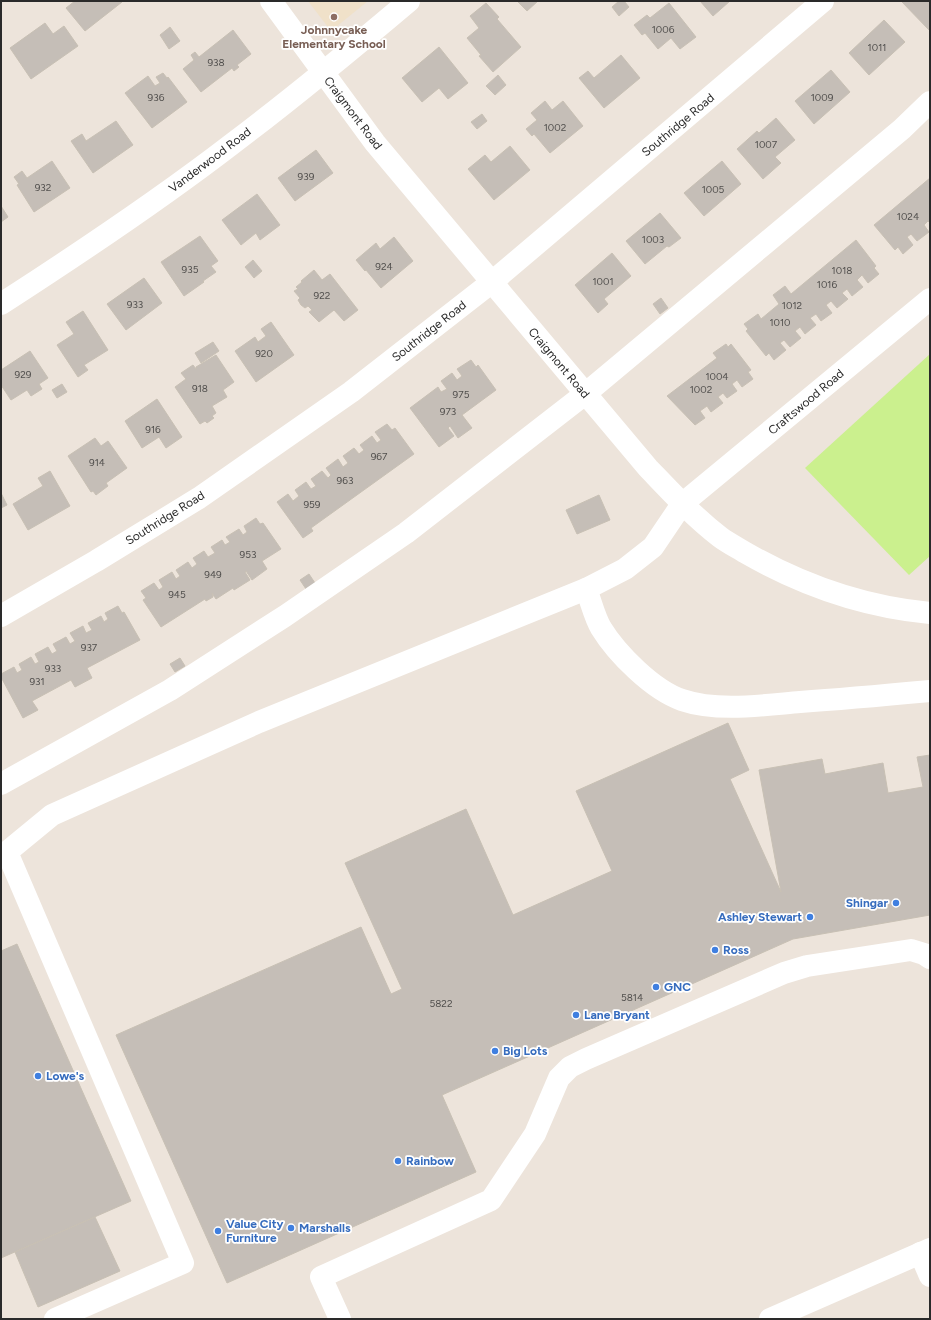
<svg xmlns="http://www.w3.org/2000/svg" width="931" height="1320" font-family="Figtree,sans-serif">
<rect width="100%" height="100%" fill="#ede4db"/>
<path fill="#f0e1c9" d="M308,1H368L331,31Z"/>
<path fill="#cbf08e" d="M930,354V556L909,575L805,468Z"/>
<g fill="#c5beb7" stroke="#c8c0b4">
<path d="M75,1H121L122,2L85,31L66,8Z"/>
<path d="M517,1H538L527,11Z"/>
<path d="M619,1H624L629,7L619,16L612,7Z"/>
<path d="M700,1H730L713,16Z"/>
<path d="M903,1H930V31L902,2Z"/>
<path d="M486,3L499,17L497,19L521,47L493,72L479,56L481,55L467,38L479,28L470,16Z"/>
<path d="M669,3L696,37L680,49L671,38L658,49L645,33L642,35L634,25L647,15L650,18Z"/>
<path d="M884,20L905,42L869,75L849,53Z"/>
<path d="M45,23L53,34L64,26L78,46L31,79L10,48Z"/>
<path d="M170,27L180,41L169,49L160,35Z"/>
<path d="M233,30L251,54L237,65L239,67L234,71L232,68L201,92L183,69L194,60L191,55L195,52L199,57Z"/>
<path d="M439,47L468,83L448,99L439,88L422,102L402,78Z"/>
<path d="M621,55L640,78L604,108L579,78L588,71L594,78Z"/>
<path d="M831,70L850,92L814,124L795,101Z"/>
<path d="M163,73L167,78L168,77L187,102L152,128L125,93L148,76L155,86L160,83L156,77Z"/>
<path d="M498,75L506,85L495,95L486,86Z"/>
<path d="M545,101L552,110L563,101L583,126L550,153L534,134L532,136L526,129L537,120L531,113Z"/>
<path d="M482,114L487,121L477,129L471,122Z"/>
<path d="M776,118L795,140L775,157L781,163L763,179L737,149L757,131L759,133Z"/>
<path d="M116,121L133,145L93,173L71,141L82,134L86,141Z"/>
<path d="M510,146L530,170L494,200L468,169L485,155L491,162Z"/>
<path d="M316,150L333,173L295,201L278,178Z"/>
<path d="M52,161L70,188L34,212L17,185L19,184L14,177L22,171L27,178Z"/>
<path d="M722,161L741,184L704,216L684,193Z"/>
<path d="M930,178V223L928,221L924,225L929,232L917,241L911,234L907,237L913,245L903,254L898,247L895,250L874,225Z"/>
<path d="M257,194L280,225L260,240L256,233L241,245L222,220Z"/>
<path d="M1,206L8,217L1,222Z"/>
<path d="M660,213L681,238L669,247L667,246L645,264L626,241Z"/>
<path d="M200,236L218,261L211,266L216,272L203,281L204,282L184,296L161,262Z"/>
<path d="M394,237L413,261L381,288L366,270L365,271L356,260L376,243L380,249Z"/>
<path d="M856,240L876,266L874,268L879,274L868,283L862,275L857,280L863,287L852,296L847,289L842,293L848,299L837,308L831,301L826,305L832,313L821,321L816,314L810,318L816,325L805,334L800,327L795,331L801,338L790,347L784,340L780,343L786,350L774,360L769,353L766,356L746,331L748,329L744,324L758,314L761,319L779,304L773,295L785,286L791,294Z"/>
<path d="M612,253L631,276L604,299L608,304L598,313L575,285Z"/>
<path d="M253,260L262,271L254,278L245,267Z"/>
<path d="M314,270L322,280L330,274L358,310L344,321L334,310L319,322L309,312L312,310L308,306L305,308L301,305L298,300L300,298L294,291L298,289L296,287L302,282L301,281Z"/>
<path d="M144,278L162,303L126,330L107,304Z"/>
<path d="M661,298L668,308L660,314L653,304Z"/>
<path d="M83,311L108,350L84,365L88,370L78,377L57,345L74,334L66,322Z"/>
<path d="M271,322L294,355L256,382L235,351L255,337L258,342L266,336L261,329Z"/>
<path d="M213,342L219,351L201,363L195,353Z"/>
<path d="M726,344L728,347L731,344L751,370L748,372L753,379L742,387L737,380L732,384L737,391L727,398L723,393L718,397L723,403L711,412L707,406L700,411L705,418L695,425L667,396L717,358L713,353Z"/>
<path d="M30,351L48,378L39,384L42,389L31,396L27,390L11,400L1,385V370Z"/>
<path d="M216,355L234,382L223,390L227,397L212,406L216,413L212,416L214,418L207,423L205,421L200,424L175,387L186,379L181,373L193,365L196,369V367Z"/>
<path d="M471,360L476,367L478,365L496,390L462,415L472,428L458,438L450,426L448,428L454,436L439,447L410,408L438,387L441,392L447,389L441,381L452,373L457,380L462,376L457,369Z"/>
<path d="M62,384L67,392L57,398L52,390Z"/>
<path d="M157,399L182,437L166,448L159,437L142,448L125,421Z"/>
<path d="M387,424L392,430L395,428L414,454L311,528L313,531L303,538L277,502L288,494L293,501L299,496L295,490L306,482L311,489L316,486L311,479L322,471L328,478L331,475L326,468L338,459L343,467L348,463L343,456L354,448L359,454L364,450L360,445L372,436L377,443L381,440L375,432Z"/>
<path d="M95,438L101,446L108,441L127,468L106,483L108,486L96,495L93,491L91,492L68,456Z"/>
<path d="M50,471L70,506L28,530L13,504L43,486L38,478Z"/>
<path d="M1,493L7,505L1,508Z"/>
<path d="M599,495L610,520L577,534L566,510Z"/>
<path d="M256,518L260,524L263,523L281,549L262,561L267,569L252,580L246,571L245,572L250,580L234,590L233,588L216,599L212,593L213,597L206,601L205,599L161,627L143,600L146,598L141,591L154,583L159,590L163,587L159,580L172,572L176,579L180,576L176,570L188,562L192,568L197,564L193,558L204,551L208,557L215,553L211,547L222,540L225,545L230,542L226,537L239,529L243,535L247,532L244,526Z"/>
<path d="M309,574L315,583L306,589L300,580Z"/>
<path d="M118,606L122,613L124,612L140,640L87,668L92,678L75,687L71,680L32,701L38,710L23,718L1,677V674L14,667L17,673L22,670L19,664L31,657L35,664L39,662L35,654L48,647L52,654L57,651L53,644L66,637L70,644L75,641L70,633L83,626L86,633L92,630L88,623L101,616L104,622L108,619L105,613Z"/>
<path d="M180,658L185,666L175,672L170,664Z"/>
<path d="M728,723L749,770L730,779L781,892L759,770L822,759L825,774L883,763L888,793L923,787L917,757L930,755V915L793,939L442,1095L476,1172L227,1283L116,1035L361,927L391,994L402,989L345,863L466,809L513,915L612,871L576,791Z"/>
<path d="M17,944L131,1201L1,1258V951Z"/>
<path d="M95,1217L120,1271L38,1307L15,1252Z"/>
</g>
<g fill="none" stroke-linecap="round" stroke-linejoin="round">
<g stroke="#fff" stroke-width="22">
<path d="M271,1L375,143L648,468C671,492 694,517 720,537C728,543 738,548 746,553C802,585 866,607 930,613"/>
<path d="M1,304C80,253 158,201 232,144C293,98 351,50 409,1"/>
<path d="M586,589C591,601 594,616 601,628C617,654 653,690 682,700C717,712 764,705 800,702C843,699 887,695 930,691"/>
<path d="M1,616L96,561L199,498L351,392L492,282L823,1"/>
<path d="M1,784L170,690L285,616L406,533L585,394L902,129L930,102"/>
<path d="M920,1253L930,1276"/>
<path d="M55,1319L183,1263L7,852L52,815L259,722L586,589L625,569L653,547L682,504L930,299"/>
<path d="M340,1319L321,1277L491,1200L535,1134L559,1078L570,1067L586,1059L784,973L807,966L911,950L924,954L930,958"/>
<path d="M770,1319L930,1249"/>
</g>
</g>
<circle fill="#8d6e63" stroke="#fff" stroke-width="1.5" cx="334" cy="17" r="4"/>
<g fill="#3f7fe0" stroke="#fff" stroke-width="1.5">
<circle cx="896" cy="903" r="4"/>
<circle cx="810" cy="917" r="4"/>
<circle cx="715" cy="950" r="4"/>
<circle cx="656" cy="987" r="4"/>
<circle cx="576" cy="1015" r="4"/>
<circle cx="495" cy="1051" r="4"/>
<circle cx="38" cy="1076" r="4"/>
<circle cx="398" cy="1161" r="4"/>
<circle cx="291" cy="1228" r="4"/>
<circle cx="218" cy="1231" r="4"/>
</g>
<g text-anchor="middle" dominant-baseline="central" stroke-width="3.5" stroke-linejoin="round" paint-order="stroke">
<g font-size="10" fill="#514f4d">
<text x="663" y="29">1006</text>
<text x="877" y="47">1011</text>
<text x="216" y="62">938</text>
<text x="156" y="97">936</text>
<text x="822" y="97">1009</text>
<text x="555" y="127">1002</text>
<text x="766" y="144">1007</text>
<text x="306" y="176">939</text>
<text x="43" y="187">932</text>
<text x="713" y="189">1005</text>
<text x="908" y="216">1024</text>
<text x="653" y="239">1003</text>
<text x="384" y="266">924</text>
<text x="190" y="269">935</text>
<text x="842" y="270">1018</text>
<text x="603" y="281">1001</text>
<text x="827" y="284">1016</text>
<text x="322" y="295">922</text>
<text x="135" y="304">933</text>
<text x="792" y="305">1012</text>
<text x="780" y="322">1010</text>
<text x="264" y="353">920</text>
<text x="23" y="374">929</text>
<text x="717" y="376">1004</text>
<text x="200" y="388">918</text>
<text x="701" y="389">1002</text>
<text x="461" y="394">975</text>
<text x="448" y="411">973</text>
<text x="153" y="429">916</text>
<text x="379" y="456">967</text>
<text x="97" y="462">914</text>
<text x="345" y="480">963</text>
<text x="312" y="504">959</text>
<text x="248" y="554">953</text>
<text x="213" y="574">949</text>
<text x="177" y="594">945</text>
<text x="89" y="647">937</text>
<text x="53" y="668">933</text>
<text x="37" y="681">931</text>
<text x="632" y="997">5814</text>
<text x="441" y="1003">5822</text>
</g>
<g font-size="12" font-weight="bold" fill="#785e54" stroke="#fff">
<text x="334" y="30">Johnnycake<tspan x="334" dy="14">Elementary School</tspan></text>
</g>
<g font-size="12" fill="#2a2a2a" stroke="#fff">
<text transform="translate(353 113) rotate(53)">Craigmont Road</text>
<text transform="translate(678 125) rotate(-40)">Southridge Road</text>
<text transform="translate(210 160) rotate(-37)">Vanderwood Road</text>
<text transform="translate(429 331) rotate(-38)">Southridge Road</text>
<text transform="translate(559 363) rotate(50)">Craigmont Road</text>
<text transform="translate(806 402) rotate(-40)">Craftswood Road</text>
<text transform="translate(165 518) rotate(-32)">Southridge Road</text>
</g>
<g font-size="12" font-weight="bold" fill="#366cbe" stroke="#fff" text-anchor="start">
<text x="888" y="903" text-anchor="end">Shingar</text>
<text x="802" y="917" text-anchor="end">Ashley Stewart</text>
<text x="723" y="950">Ross</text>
<text x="664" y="987">GNC</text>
<text x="584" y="1015">Lane Bryant</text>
<text x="503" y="1051">Big Lots</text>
<text x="46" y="1076">Lowe's</text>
<text x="406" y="1161">Rainbow</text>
<text x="226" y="1224">Value City<tspan x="226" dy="14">Furniture</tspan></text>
<text x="299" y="1228">Marshalls</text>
</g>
</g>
<rect width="931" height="1320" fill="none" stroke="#2a2a2a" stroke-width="4"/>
</svg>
